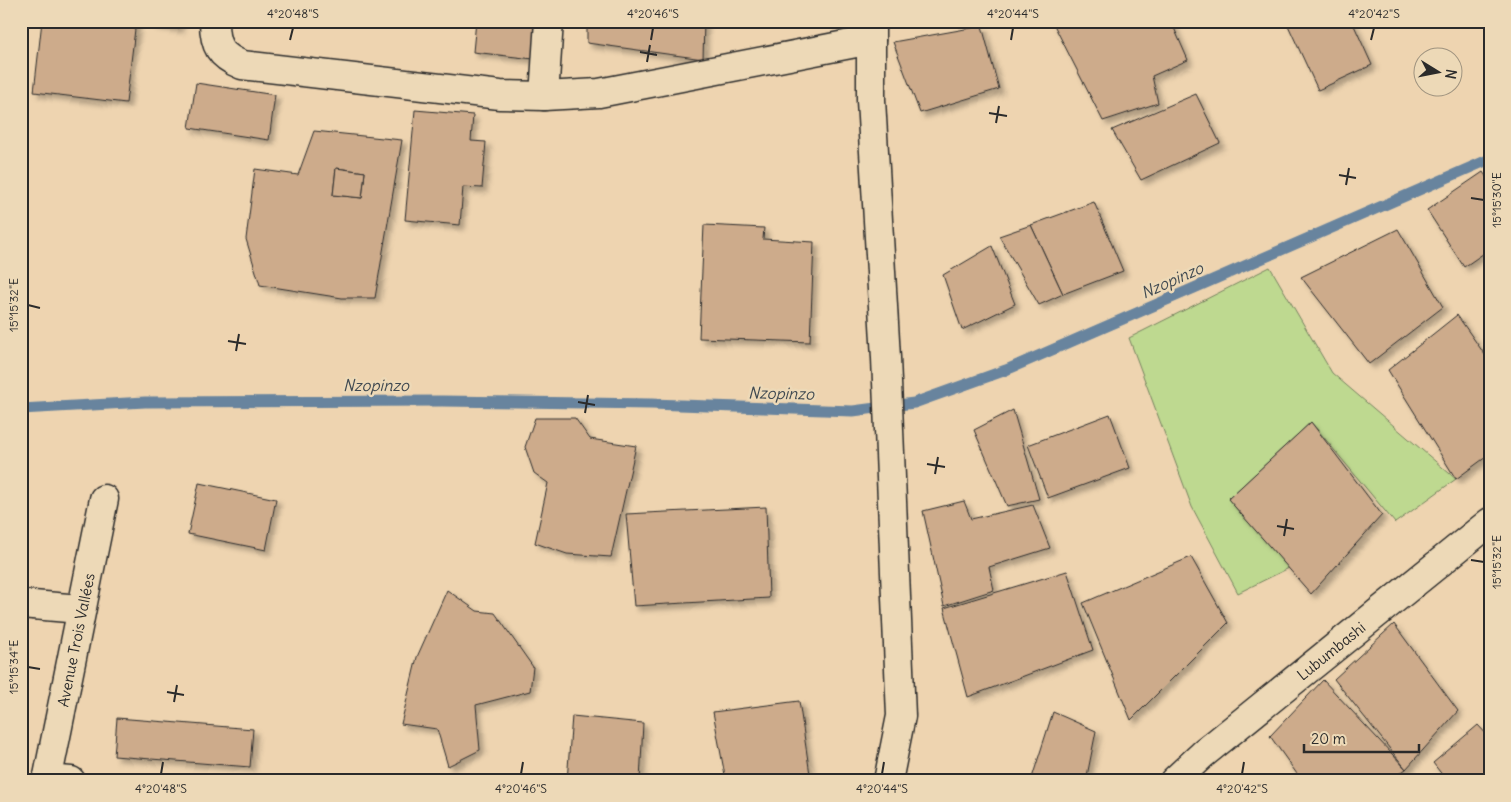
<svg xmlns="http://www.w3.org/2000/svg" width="1511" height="802" font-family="Delius,sans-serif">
<defs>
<filter id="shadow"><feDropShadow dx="4.5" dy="4.5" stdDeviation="2.5" flood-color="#0004"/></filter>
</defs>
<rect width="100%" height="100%" fill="#eed4b0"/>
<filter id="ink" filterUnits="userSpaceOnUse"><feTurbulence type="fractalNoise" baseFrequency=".02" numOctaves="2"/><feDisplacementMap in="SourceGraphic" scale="10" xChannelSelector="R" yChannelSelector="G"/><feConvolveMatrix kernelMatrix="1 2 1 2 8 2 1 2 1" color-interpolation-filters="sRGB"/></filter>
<g filter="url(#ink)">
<path fill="#bed990" stroke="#74825e" d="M1270,267L1332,373L1456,479L1395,523L1311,422L1228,499L1289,568L1238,593L1192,507L1129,338Z"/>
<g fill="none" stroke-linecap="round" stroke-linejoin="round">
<path stroke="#68849e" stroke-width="11" d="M21,409L145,402L442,401L651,404L853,411L914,403L1006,370L1490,159"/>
</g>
<g fill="#cdab8b" stroke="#2b2b2b" fill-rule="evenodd" filter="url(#shadow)">
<path d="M42,21H136L126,103L34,92Z"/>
<path d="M152,21H180L179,28L152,24Z"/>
<path d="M476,21H545L542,60L473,52Z"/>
<path d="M587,21H704L703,59L587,43Z"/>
<path d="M1052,21H1171L1188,60L1152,76L1158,103L1103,121Z"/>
<path d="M1286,21H1352L1372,65L1318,90Z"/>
<path d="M982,26L999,89L920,113L893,42Z"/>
<path d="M196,83L275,95L269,140L189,128Z"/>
<path d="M1196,94L1220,143L1141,180L1112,130Z"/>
<path d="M415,110L473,115L471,141L486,142L482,188L463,187L460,225L405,220Z"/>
<path d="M314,131L402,140L375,298H342L260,285L246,239L255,169L298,175ZM336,168L365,172L362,198L333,195Z"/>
<path d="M336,168L365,172L362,198L333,195Z"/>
<path d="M1483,172L1490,182V249L1464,267L1427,210Z"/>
<path d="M1094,202L1123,271L1063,294L1031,225Z"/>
<path d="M704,225L764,228L763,239L814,242L810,342L699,338Z"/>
<path d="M1031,225L1063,294L1039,305L999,236Z"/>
<path d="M1398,229L1443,307L1369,364L1301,277Z"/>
<path d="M992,246L1015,304L962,330L943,275Z"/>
<path d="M1457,315L1490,362V454L1456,479L1388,370Z"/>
<path d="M1490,344V356L1485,348Z"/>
<path d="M1013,410L1039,499L1007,506L974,430Z"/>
<path d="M1110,414L1130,468L1048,498L1028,445Z"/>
<path d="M535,418H575L590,439L636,446L611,557L567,554L535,543L548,483L534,473L525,447Z"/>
<path d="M1311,422L1382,515L1311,594L1228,499Z"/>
<path d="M199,483L276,499L266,550L188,534Z"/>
<path d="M964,501L971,519L1033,505L1050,548L989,567L994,590L944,606L923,511Z"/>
<path d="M766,507L769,598L634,606L626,514Z"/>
<path d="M1191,557L1228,623L1131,720L1083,603Z"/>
<path d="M1067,571L1093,650L968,697L944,608Z"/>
<path d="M447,590L477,611L495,613L533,667L530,691L476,705L480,750L448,766L437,729L401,724L417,657Z"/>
<path d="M1394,624L1458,711L1406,769L1334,679Z"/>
<path d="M1323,680L1406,769L1388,781H1302L1270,736Z"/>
<path d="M799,701L811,781H726L713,712Z"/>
<path d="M1053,712L1096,731L1086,781H1031Z"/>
<path d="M572,716L643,723L640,781H567Z"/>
<path d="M117,718L253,729L250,767L114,756Z"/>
<path d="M1478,725L1490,738V781H1447L1433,763Z"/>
</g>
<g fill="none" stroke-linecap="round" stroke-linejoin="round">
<defs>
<g id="minor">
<path d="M214,21C214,46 220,56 242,65L500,95L544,96L599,93L871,40"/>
<path d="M871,21V100L886,358L901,716L888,781"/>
<path d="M544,96L549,21"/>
<path d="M21,604L80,609"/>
<path d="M47,779L71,781"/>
<path id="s1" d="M47,781L104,499"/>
<path id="s2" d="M1174,781L1203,754L1490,522"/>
</g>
</defs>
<use href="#minor" stroke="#2b2b2b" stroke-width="31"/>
<use href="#minor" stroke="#edd9b7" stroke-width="28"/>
</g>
</g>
<path fill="none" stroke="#2b2b2b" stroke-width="2" d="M290,40L293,28M651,40L653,28M1011,40L1013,28M1371,40L1374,28M640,52L657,55M647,62L650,45M989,113L1007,116M996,123L999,106M1339,175L1356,178M1346,185L1349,168M1471,198L1484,200M28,305L40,308M228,341L246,344M236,351L239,334M578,402L595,405M585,413L588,395M927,464L945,467M935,474L938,457M1277,526L1294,529M1284,536L1287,519M1471,560L1484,562M28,667L40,669M167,692L184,695M174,702L177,685M161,774L163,762M521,774L523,762M882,774L884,762M1242,774L1244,762"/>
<g text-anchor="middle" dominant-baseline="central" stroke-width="5" stroke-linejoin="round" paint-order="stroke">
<g font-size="15" fill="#2b2b2b" stroke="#edd9b7">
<text stroke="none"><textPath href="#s1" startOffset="144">Avenue Trois Vallées</textPath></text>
<text stroke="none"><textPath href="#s2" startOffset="204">Lubumbashi</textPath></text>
</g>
<g font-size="16" font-style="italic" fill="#3f4951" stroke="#edd9b7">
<text transform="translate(1172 280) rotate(-24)">Nzopinzo</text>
<text x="376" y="385">Nzopinzo</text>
<text transform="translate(781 393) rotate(1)">Nzopinzo</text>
</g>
</g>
<rect width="1511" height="802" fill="none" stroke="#edd9b7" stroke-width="55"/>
<g transform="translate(1438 72) rotate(100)"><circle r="24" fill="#edd9b7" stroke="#9f937f"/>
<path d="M0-4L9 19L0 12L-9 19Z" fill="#2b2b2b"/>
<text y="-8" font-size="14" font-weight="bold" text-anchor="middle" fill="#2b2b2b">N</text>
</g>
<path d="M1304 744v8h115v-8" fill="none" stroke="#2b2b2b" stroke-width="2.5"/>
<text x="1311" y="744" font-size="15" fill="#2b2b2b" stroke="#edd9b7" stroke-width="4" paint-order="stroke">20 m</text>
<rect x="28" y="28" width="1456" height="746" fill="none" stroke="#2b2b2b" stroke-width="2"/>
<g font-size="12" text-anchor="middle" fill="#2b2b2b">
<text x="293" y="18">4°20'48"S</text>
<text x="653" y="18">4°20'46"S</text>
<text x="1013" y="18">4°20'44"S</text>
<text x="1374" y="18">4°20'42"S</text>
<text transform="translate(1497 200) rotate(-90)" y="4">15°15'30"E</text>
<text transform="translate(14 305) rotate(-90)" y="4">15°15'32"E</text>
<text transform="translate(1497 562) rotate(-90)" y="4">15°15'32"E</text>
<text transform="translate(14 667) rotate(-90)" y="4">15°15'34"E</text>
<text x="161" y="793">4°20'48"S</text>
<text x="521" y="793">4°20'46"S</text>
<text x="882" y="793">4°20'44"S</text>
<text x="1242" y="793">4°20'42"S</text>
</g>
</svg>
